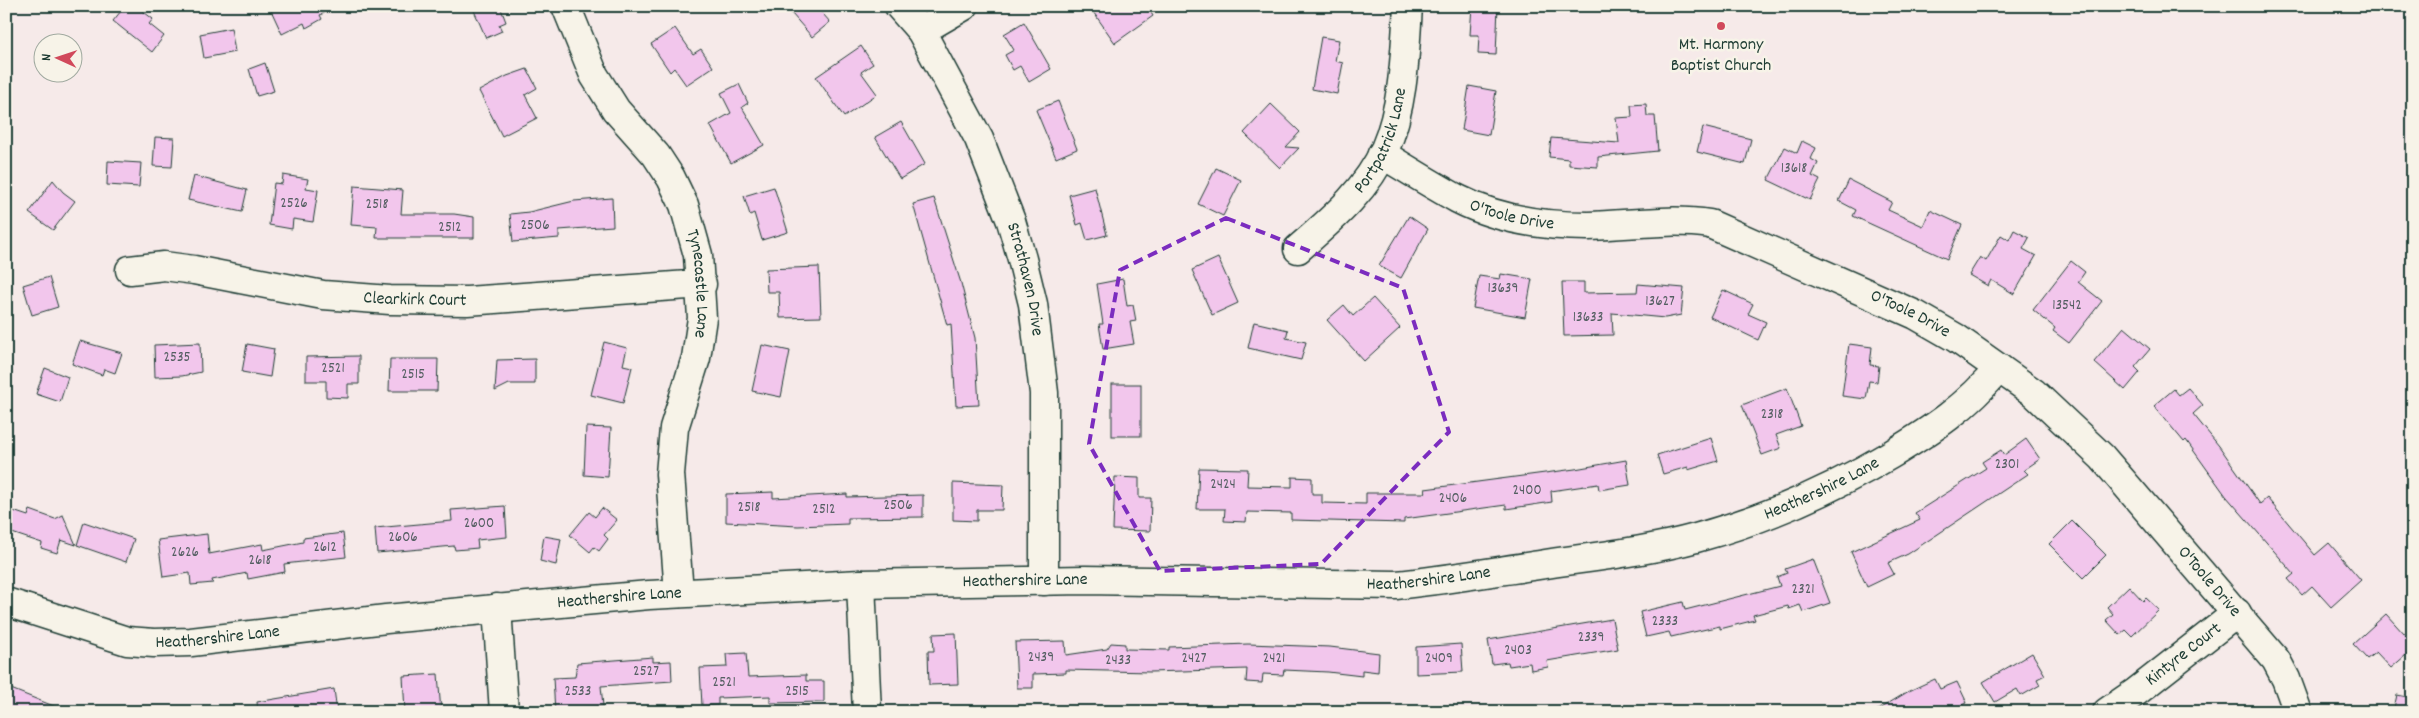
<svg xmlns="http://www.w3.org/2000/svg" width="2419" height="718" font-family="Dekko,sans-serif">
<rect width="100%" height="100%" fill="#f6eae9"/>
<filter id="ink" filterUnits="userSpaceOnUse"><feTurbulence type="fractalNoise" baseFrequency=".02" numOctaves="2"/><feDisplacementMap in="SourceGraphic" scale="10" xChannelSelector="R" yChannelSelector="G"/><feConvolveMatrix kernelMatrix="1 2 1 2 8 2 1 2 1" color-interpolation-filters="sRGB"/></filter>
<g filter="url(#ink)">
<g fill="#f2c6ec" stroke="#1f3d34">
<path d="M125,6H136L153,19L149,24L164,36L152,52L113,21Z"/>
<path d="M269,6H338L320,15L322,19L306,28L304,23L282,34Z"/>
<path d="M472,6H500L506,22L499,25L502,31L486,38Z"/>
<path d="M785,6H816L830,22L812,37Z"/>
<path d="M1089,6H1147L1153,16L1115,43Z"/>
<path d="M1472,6H1498L1496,55L1478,54L1479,35H1470Z"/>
<path d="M1024,22L1051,69L1029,82L1020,66L1013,70L1005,55L1014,50L1004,34Z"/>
<path d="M231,28L235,52L204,58L200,34Z"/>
<path d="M675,28L693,54L701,49L713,67L686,85L674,68L670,72L651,44Z"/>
<path d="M1321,37L1339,40L1335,61L1343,63L1337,94L1312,89Z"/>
<path d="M861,46L873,64L861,72L877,94L844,117L816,77Z"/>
<path d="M265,63L274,91L257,96L249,69Z"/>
<path d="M527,69L537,88L525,95L537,118L502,136L479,91L507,76Z"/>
<path d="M739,84L748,103L742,107L764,145L731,163L710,125L731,113L721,93Z"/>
<path d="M1469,86L1496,91L1489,135L1462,130Z"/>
<path d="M1058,101L1077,149L1056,158L1036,110Z"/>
<path d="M1271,104L1300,132L1286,147L1299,148L1280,168L1244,133Z"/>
<path d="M1646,104L1647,116H1655L1658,151L1598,157V167L1569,165V159L1549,157L1551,138L1619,143L1616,118L1632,117L1631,105Z"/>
<path d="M901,122L925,164L900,179L875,137Z"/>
<path d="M1703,127L1751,139L1745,164L1697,152Z"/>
<path d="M155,137L174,138L172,167L153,166Z"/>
<path d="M1802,141L1816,148L1811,159L1818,163L1812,176L1820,180L1810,200L1768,180L1785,147L1797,153Z"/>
<path d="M108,161L141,163L139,187L107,185Z"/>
<path d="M1216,168L1241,180L1223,216L1198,204Z"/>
<path d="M283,175L308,179L306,188L318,190L313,222L293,219L292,229L269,225L274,183L282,184Z"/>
<path d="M194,176L247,190L242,212L188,200Z"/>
<path d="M53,180L63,192L75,201L53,230L29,213Z"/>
<path d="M1849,180L1892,202L1888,210L1923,226L1930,210L1962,225L1947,259L1853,216L1856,210L1839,201Z"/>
<path d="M354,186L403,190L401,214H454L474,217V238H376L377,227L351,225Z"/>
<path d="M774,187L788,232L762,240L754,213L750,215L744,196Z"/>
<path d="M1095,188L1107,235L1087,240L1082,223L1077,225L1069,195Z"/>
<path d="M612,198L613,226L559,230V238L513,242L510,214L529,212L574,201Z"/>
<path d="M934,198L961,283L975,338L979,405L956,406L951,324L947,325L913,204Z"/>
<path d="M1409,216L1428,229L1401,278L1379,266Z"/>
<path d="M2014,230L2029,238L2023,249L2036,256L2014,294L1991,280L1988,286L1969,275L1980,257L1986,261L2001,235L2009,240Z"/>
<path d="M1218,258L1238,303L1212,315L1192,270Z"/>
<path d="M2071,261L2085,272L2078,282L2102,301L2069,343L2053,331L2055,328L2033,310Z"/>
<path d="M819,267L821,317L780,318L779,292H767L766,269Z"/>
<path d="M1501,274L1532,279L1525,317L1473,308L1479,276L1500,279Z"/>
<path d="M49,277L58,307L32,315L23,285Z"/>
<path d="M1123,279L1127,306L1133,305L1136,321L1130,322L1134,344L1103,349L1099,324H1103L1097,284Z"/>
<path d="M1562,282H1584V293L1637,292L1638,284L1684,288L1681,315L1665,318L1612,313L1613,335L1564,336Z"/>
<path d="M1723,290L1753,304L1748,314L1766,322L1758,340L1710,317Z"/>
<path d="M1373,298L1400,328L1364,361L1327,320L1344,305L1353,316Z"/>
<path d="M1254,322L1288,330L1286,338L1306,342L1301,360L1248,348Z"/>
<path d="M2124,327L2150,349L2135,367L2140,372L2125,390L2094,362Z"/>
<path d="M80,341L122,353L115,373L104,369L102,375L72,364Z"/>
<path d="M604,342L627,348L623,365L632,367L623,403L591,395Z"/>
<path d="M200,343L201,372L182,376L155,377L154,345Z"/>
<path d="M247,344L274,349L270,377L242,372Z"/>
<path d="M1849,344L1872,347L1870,365L1879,366L1877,382L1869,381L1866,399L1842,396Z"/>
<path d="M762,345L790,351L781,397L752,391Z"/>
<path d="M359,356V384H348V398L326,397V381H306V357Z"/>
<path d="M390,359H438L437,391H389Z"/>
<path d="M535,359V384H509L495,391L497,360Z"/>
<path d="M45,368L68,377L60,402L36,394Z"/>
<rect x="1112" y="384" width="29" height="52"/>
<path d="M1787,388L1801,426L1776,435L1781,448L1762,455L1742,405Z"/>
<path d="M2188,388L2203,405L2193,414L2219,446L2260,504L2267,498L2315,555L2329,543L2361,580L2331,607L2312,586L2302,595L2288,579L2294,574L2226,496L2186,440L2184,442L2154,406L2174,389L2179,395Z"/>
<path d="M586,427L611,428L608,477L584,475Z"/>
<path d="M1711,438L1718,461L1688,470V467L1663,474L1657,455Z"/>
<path d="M2026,439L2040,459L2024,470L2028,474L1908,554L1888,563L1894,574L1867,587L1851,552L1920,520L1915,513L1986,468L1982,462L2001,450L2004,455Z"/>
<path d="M1626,460L1630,485L1599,490L1598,484L1551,491L1552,502L1506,509V505L1404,519V523L1291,520V513L1247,512L1246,522L1224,521L1225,509H1197L1199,468L1248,469L1247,486L1292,487V477L1312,478V494H1322V503L1366,504V493H1426L1425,489L1575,469Z"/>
<path d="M1115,477L1139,478V498H1151L1150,531L1113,530Z"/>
<path d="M953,483L1003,485L1002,510H977V521L953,520Z"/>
<path d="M773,492V498L847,494V497L923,495V517L848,518V524L798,526L726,522V494Z"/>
<path d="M505,506L507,537L477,540L478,548L455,550L454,546L377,553L375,528L452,521L451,510Z"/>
<path d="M602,508L617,520L604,535L608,539L599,551L594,547L590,552L570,535L589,512L595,517Z"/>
<path d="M10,510L28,516L30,510L55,519L63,515L76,545L61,540L57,553L41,548L42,543L6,531Z"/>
<path d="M2072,521L2106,555L2083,578L2049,544Z"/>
<path d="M84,522L134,539L126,562L77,545Z"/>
<path d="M343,533L346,557L284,564L285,572L248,579L247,573L212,580L213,583L191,585L190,573L163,577L158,540L207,534L209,554L262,544L263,550L303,542V538Z"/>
<path d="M544,536L561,539L556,565L540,561Z"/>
<path d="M1813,559L1830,603L1803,612L1800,605L1789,609L1788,606L1753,615L1755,620L1720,629V626L1671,637L1669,632L1646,637L1640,612L1683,602L1685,610L1780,586L1777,577L1787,573L1785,569Z"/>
<path d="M2129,586L2143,601L2146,598L2159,610L2132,636L2126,630L2120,635L2106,620L2113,614L2107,607Z"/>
<path d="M2386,614L2413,644V649L2391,668L2376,652L2367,659L2353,644Z"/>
<path d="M1612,619L1618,649L1547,661L1548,667L1531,670L1530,663L1509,666L1508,662L1492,664L1488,640Z"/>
<path d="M956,633L958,684L929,685L928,651H934L933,634Z"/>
<path d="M1065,641L1066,655L1107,649L1111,643L1125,644V649L1169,650V647L1248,644L1330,647L1379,653L1378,672L1362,670V676L1328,672L1284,670L1283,675L1263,674L1262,683L1246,682L1247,669L1150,672L1066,670V673L1033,674V688H1017L1015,642Z"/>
<path d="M1461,644L1463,672L1416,674V647Z"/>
<path d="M746,653L748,677L806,675V681H824V702L770,703V696L718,698V705L702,706L700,668L727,667L726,654Z"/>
<path d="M2032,653L2045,675L2037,679L2040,685L2021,696L2017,689L1995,702L1983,682Z"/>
<path d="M653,657V662L671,661L672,681L601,686L603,706L574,708V712H555L553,678L575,677L577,663Z"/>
<path d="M438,674L441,712H405L403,676Z"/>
<path d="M1935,679L1940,689L1957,682L1967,703L1948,712H1874L1909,691Z"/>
<path d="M6,687L66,711V712H6Z"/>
<path d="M334,689L337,712H258L257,702Z"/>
<path d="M2397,695L2413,698V712H2393Z"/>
</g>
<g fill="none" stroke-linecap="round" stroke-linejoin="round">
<defs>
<g id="minor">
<path id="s1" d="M566,6L594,75L616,110L656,155L671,178L684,205L698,255L702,318L696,358L674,428L670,474L679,593"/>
<path id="s2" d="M899,6L921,31L979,139L1011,221L1022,259L1033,304L1044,393V581"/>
<path d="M921,31L964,6"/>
<path id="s3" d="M1382,154C1407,169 1432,185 1458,199C1497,219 1545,226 1588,226C1630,225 1669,218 1710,224L1916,315L1956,338L2034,393L2102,457L2276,660L2286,679L2298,712"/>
<path id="s4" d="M1298,249C1331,220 1367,190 1385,149C1404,104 1405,54 1408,6"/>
<path id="s5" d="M130,270L164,266L194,270L323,295L390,300L467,301L702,284"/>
<path d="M861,584L867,712"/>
<path id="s6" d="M6,602L127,641L154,643L191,642L386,619L649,595L861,584L1085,580L1396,585C1444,580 1491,572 1539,565C1591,557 1645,552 1696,538C1765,519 1829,491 1890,455C1933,429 1967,407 1999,368"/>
<path d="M497,608L504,712"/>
<path id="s7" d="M2107,712L2136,692L2237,613"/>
</g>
</defs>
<use href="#minor" stroke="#1f3d34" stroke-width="31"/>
<use href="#minor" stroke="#f7f3e8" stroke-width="28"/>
</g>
</g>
<path fill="none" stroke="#7b2cbf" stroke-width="4" stroke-dasharray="10 6" stroke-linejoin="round" d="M1226,218L1403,288L1449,432L1321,564L1160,571L1089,444L1120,270Z"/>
<circle fill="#d1495b" stroke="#f7f3e8" stroke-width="2" cx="1721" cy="26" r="5"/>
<g text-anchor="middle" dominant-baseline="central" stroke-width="5" stroke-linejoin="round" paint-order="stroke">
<g font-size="15" fill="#545f62">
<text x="1794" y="169">13618</text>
<text x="294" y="204">2526</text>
<text x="377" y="205">2518</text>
<text x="535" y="226">2506</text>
<text x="450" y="228">2512</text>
<text x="1503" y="289">13639</text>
<text x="1660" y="302">13627</text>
<text x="2067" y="306">13542</text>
<text x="1588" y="318">13633</text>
<text x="177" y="358">2535</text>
<text x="333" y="369">2521</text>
<text x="413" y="375">2515</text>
<text x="1772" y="415">2318</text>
<text x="2007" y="465">2301</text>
<text x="1223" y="485">2424</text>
<text x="1527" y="491">2400</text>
<text x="1453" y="499">2406</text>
<text x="898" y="506">2506</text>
<text x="749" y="508">2518</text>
<text x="824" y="510">2512</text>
<text x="479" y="524">2600</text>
<text x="403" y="538">2606</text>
<text x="325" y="548">2612</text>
<text x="185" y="553">2626</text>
<text x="260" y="561">2618</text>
<text x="1803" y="590">2321</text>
<text x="1665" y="622">2333</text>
<text x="1591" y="638">2339</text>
<text x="1518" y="651">2403</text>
<text x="1041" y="658">2439</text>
<text x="1194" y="659">2427</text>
<text x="1274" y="659">2421</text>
<text x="1439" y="659">2409</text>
<text x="1118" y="661">2433</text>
<text x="646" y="672">2527</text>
<text x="724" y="683">2521</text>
<text x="578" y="692">2533</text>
<text x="797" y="692">2515</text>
</g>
<g font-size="18" fill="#1f3d34" stroke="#f7f3e8">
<text x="1721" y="45">Mt. Harmony<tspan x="1721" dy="21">Baptist Church</tspan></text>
</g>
<g font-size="18" fill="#1f3d34" stroke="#f7f3e8">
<text stroke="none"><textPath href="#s4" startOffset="140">Portpatrick Lane</textPath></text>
<text stroke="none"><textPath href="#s3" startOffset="145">O'Toole Drive</textPath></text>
<text stroke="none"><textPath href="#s2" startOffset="304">Strathaven Drive</textPath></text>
<text stroke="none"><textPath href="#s1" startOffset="314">Tynecastle Lane</textPath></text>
<text stroke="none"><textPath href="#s5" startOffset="288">Clearkirk Court</textPath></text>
<text stroke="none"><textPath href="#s3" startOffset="564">O'Toole Drive</textPath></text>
<text stroke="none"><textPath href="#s6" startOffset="1838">Heathershire Lane</textPath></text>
<text stroke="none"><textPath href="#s6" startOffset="1432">Heathershire Lane</textPath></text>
<text stroke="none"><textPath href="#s6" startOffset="1028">Heathershire Lane</textPath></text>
<text stroke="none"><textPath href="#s3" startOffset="969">O'Toole Drive</textPath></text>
<text stroke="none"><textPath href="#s6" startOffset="622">Heathershire Lane</textPath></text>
<text stroke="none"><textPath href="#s6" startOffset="218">Heathershire Lane</textPath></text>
<text stroke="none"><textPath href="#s7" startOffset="96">Kintyre Court</textPath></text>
</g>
</g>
<rect width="2419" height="718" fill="none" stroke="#f7f3e8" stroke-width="25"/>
<rect x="12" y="12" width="2394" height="693" fill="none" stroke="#1f3d34" stroke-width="2" filter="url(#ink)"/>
<g transform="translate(58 58) rotate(273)"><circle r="24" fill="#f7f3e8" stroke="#a1aaa0"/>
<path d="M0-4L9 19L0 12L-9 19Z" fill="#d1495b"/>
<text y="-8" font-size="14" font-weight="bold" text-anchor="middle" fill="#1f3d34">N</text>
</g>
</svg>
